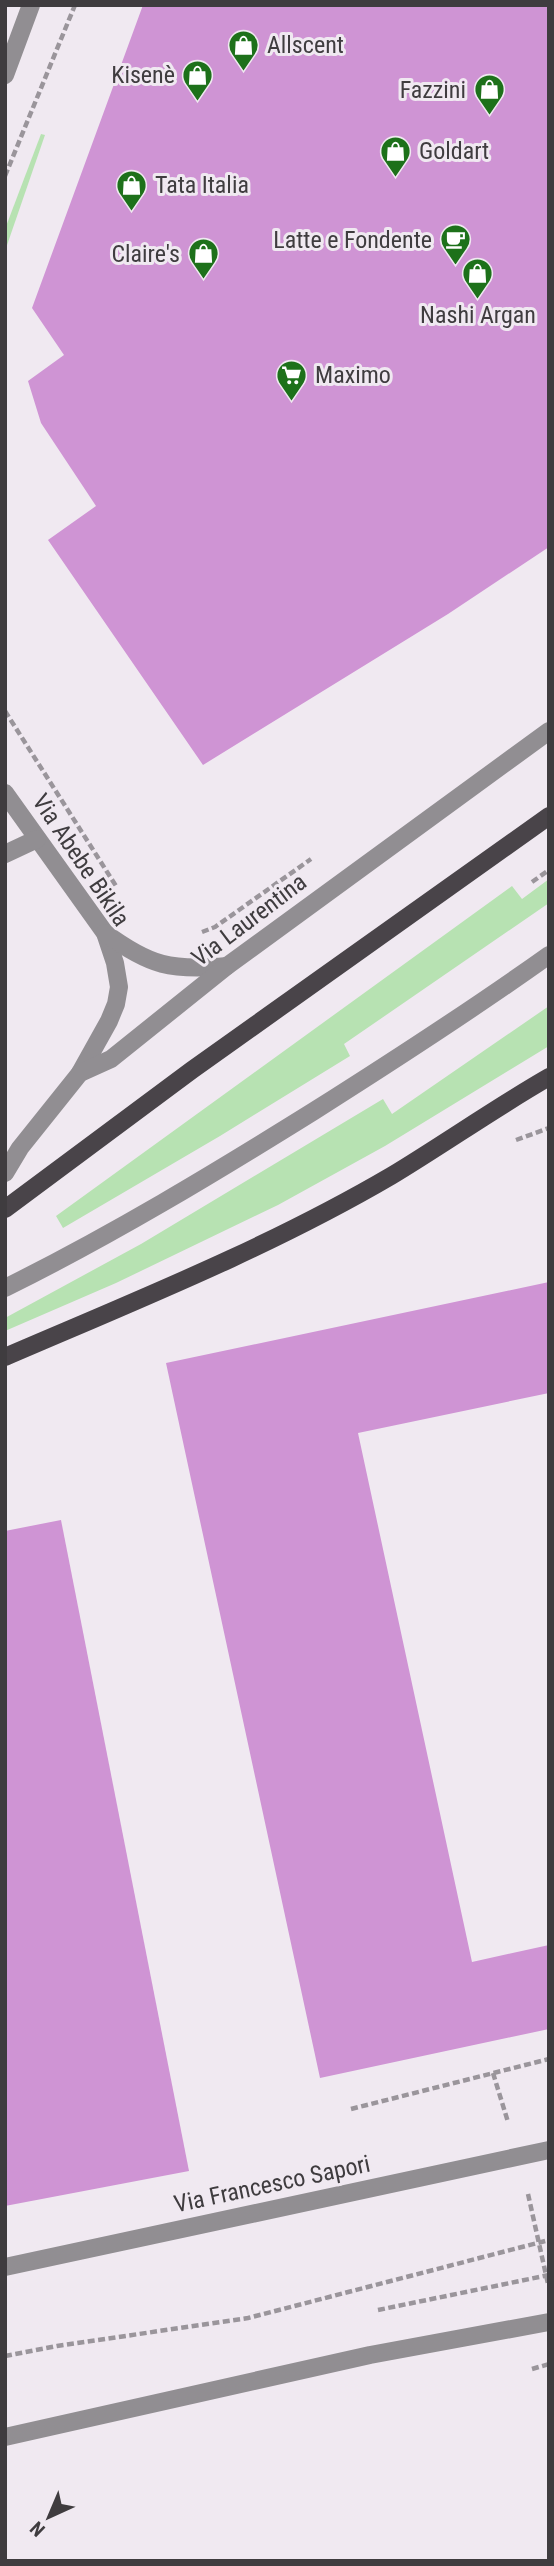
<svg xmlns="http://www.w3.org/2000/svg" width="554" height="2566" font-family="'Roboto Condensed',sans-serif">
<rect width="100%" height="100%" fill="#f0e9f1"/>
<g fill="#b7e2b2">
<path d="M41,134L45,135L5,251V229Z"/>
<path d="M549,879V903L344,1044L350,1056L220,1136L63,1228L56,1216L512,886L522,899Z"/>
<path d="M549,1006V1046L385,1146L278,1205L116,1283L5,1331V1318L141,1244L383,1099L392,1114Z"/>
</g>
<g fill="#cf94d4">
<path d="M143,5H549V547L448,614L203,765L48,540L96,506L41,423L28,381L64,355L32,308Z"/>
<path d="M549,1282V1393L358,1433L472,1962L549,1945V2029L320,2078L166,1363Z"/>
<path d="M61,1520L189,2171L5,2206V1531Z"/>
</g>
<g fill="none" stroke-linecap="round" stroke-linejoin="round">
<g stroke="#9a959b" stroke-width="4.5" stroke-dasharray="7 3.5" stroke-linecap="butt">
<path d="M5,176L75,5"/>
<path d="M5,711L116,886"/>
<path d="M532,882L549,870"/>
<path d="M202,932L215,927L311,859"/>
<path d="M516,1140L549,1128"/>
<path d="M493,2073L508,2122"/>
<path d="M351,2109L549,2059"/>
<path d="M528,2194L548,2284"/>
<path d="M378,2310L549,2275"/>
<path d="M5,2356L57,2346L248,2318L549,2240"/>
<path d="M532,2369L549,2364"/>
</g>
<g stroke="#918e92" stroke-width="18">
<path d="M5,75L31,5"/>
<path d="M5,793L105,933L115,963L119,987L116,1004L109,1021L80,1073"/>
<path d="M5,854L37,839"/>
<path d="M105,933C150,966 171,971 227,966"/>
<path d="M5,1173L20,1148L80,1073L111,1059L227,966L549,731"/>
<path d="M5,1288C112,1235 213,1174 314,1111C393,1061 472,1010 549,955"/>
<path d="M5,2267L549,2150"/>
<path d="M5,2437L370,2355L549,2322"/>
</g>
<g stroke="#494449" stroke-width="18">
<path d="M5,1209L192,1070L549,816"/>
<path d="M5,1357C135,1301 268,1248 391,1176C444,1144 495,1108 549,1077"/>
</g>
</g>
<defs>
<symbol id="shop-pin" viewBox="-11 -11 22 30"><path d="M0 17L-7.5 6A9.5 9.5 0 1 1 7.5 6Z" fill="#1d711a" stroke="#f0e9f1"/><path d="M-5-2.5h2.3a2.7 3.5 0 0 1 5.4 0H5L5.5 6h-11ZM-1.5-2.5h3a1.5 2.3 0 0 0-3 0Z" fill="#fff"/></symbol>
<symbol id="cafe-pin" viewBox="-11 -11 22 30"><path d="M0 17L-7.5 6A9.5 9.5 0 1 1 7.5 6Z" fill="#1d711a" stroke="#f0e9f1"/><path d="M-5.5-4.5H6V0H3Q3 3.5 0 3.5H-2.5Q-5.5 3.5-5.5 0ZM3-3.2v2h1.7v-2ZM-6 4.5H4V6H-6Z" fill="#fff"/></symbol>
<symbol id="supermarket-pin" viewBox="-11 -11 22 30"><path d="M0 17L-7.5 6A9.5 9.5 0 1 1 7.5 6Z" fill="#1d711a" stroke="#f0e9f1"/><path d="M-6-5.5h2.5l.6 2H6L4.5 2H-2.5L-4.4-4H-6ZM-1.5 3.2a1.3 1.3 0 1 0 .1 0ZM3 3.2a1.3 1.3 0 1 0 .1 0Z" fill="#fff"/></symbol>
</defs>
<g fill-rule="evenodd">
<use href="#shop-pin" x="226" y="28" width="35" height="47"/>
<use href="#shop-pin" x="180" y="58" width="35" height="47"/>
<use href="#shop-pin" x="472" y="72" width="35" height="47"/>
<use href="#shop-pin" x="378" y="134" width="35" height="47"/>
<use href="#shop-pin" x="114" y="168" width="35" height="47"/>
<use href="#cafe-pin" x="438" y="222" width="35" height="47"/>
<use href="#shop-pin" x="186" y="236" width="35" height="47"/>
<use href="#shop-pin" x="460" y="256" width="35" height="47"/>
<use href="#supermarket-pin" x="274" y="358" width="35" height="47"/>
</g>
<g text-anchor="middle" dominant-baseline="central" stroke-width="6" stroke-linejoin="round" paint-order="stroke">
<g font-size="24" fill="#3f3c3f" stroke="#f0e9f1" text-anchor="start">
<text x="267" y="45">Allscent</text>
<text x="175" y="75" text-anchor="end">Kisenè</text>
<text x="466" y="90" text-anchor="end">Fazzini</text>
<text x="419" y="151">Goldart</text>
<text x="155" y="185">Tata Italia</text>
<text x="432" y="240" text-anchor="end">Latte e Fondente</text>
<text x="180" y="254" text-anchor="end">Claire's</text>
<text x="478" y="315" text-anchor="middle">Nashi Argan</text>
<text x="315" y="375">Maximo</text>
</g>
<g font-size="24" fill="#3f3c3f" stroke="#f0e9f1">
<text transform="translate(81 860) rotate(56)">Via Abebe Bikila</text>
<text transform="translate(249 920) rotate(-37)">Via Laurentina</text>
<text transform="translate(272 2184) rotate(-12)">Via Francesco Sapori</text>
</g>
</g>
<rect width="554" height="2566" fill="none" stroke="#3f3c3f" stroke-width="14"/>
<g transform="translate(49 2517) rotate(224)" stroke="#f0e9f1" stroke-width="5" paint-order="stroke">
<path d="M0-5L12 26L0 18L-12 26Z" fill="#3f3c3f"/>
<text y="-10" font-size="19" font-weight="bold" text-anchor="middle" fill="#3f3c3f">N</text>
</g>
</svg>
